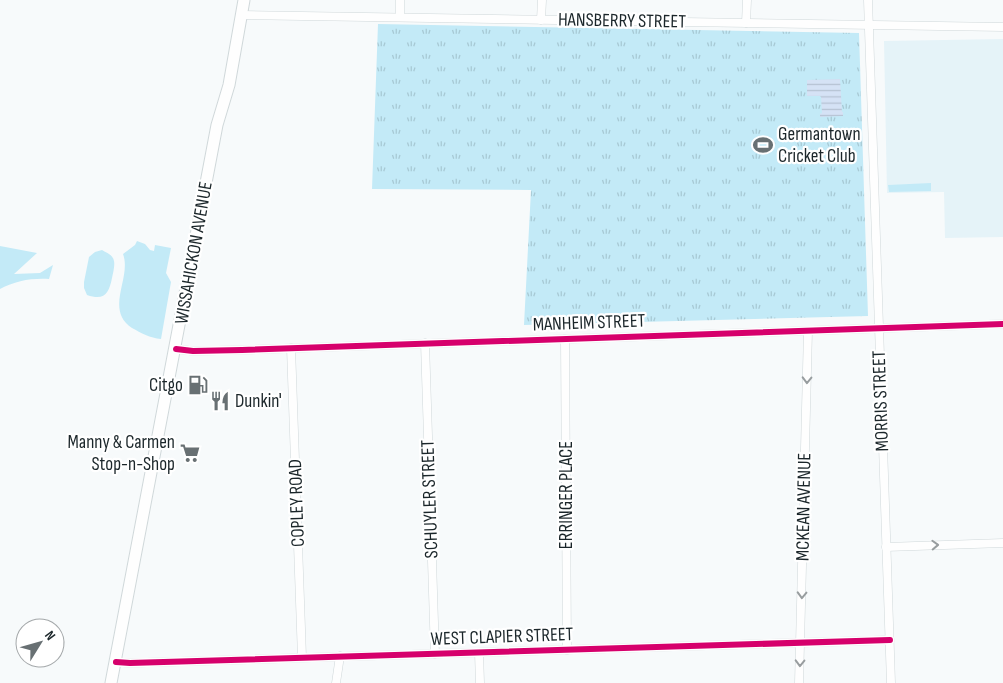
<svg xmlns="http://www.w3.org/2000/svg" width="1003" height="683" font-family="'Sofia Sans Condensed',sans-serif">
<defs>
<pattern id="park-tufts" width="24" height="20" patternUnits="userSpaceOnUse" patternTransform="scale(1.25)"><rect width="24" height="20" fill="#c3eaf7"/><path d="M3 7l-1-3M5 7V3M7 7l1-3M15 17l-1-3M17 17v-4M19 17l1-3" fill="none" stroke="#a7c9d4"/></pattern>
<pattern id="water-rules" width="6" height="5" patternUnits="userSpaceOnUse" patternTransform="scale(1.25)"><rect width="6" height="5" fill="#d5e2f5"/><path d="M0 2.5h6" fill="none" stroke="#b6c2d2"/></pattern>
</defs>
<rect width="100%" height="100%" fill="#f7fafb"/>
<path fill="#e5f3f8" d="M1003,39V237L945,238L944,192L887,193L884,41Z"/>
<g fill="#c3eaf7">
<path d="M931,183V191L889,192L888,185Z"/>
<path d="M137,241L145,244L150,250L154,251L155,245L171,248L166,273L171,282L161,339C150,338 141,333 132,328C104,309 132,278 123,254L135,245Z"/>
<path d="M0,246L37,253L14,274L40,273L53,265L49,279C31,278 15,281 0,289Z"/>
<path d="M102,250C107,253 113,255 114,261C115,266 113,273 112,278C109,293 105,301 87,295L84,288V282L89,257L95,252Z"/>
</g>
<path fill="url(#park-tufts)" d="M378,24L859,33L868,316L524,325L531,190L372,189Z"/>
<g fill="url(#water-rules)">
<path d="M840,79L842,112H843V116L820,117V114L822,113L821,97L820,96H807V80Z"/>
<path d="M842,128L843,138L823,139V129Z"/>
</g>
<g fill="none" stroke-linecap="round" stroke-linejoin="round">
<defs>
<g id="street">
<path d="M868,0L891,683"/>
<path d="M241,15L1003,27"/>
<path d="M400,17V0"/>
<path d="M541,20L542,0"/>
<path d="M746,23L747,0"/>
<path d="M565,339L567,650"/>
<path d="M425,343L435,654"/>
<path d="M291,348L302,657"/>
<path d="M176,349L193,351L242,350L1003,324"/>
<path d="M886,547L1003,543"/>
<path d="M479,653L480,683"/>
<path d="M116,662L130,663L890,640"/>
<path d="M336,683L340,656"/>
<path d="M799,683L808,331"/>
</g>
<path id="secondary" d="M111,683L217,125L229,85L244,0"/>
</defs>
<use href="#street" stroke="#d0d8da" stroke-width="9"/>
<use href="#secondary" stroke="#d0d8da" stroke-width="13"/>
<use href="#street" stroke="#fefefe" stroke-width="8"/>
<use href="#secondary" stroke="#fefefe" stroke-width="11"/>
<defs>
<g id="cycleway">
<path d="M176,349L193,351L242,350L1003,324"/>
<path d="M116,662L130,663L890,640"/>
</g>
</defs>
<use href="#cycleway" stroke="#fff" stroke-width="9"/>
<use href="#cycleway" stroke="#d6006c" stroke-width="6"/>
</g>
<defs><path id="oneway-chevron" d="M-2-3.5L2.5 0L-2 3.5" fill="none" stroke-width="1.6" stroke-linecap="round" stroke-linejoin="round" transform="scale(1.25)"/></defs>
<g stroke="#989d9f">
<use href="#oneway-chevron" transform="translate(807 380) rotate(91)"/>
<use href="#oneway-chevron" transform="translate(935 545) rotate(-2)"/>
<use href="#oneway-chevron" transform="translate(802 595) rotate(92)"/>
<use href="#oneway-chevron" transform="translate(800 663) rotate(91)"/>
</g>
<defs>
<symbol id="stadium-bare" viewBox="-9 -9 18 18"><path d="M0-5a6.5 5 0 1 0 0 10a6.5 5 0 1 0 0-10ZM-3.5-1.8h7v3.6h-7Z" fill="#687073" stroke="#fff" stroke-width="2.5" paint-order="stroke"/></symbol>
<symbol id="fuel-bare" viewBox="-9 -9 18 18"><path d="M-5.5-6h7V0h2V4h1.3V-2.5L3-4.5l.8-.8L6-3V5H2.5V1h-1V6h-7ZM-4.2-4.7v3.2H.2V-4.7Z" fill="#687073" stroke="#fff" stroke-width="2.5" paint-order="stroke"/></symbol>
<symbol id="restaurant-bare" viewBox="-9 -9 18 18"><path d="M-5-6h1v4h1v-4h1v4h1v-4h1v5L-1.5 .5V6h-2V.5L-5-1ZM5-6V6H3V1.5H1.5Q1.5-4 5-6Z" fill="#687073" stroke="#fff" stroke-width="2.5" paint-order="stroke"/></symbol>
<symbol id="supermarket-bare" viewBox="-9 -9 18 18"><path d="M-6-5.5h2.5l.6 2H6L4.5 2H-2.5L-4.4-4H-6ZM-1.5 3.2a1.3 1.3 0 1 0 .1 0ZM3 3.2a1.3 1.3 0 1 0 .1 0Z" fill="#687073" stroke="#fff" stroke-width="2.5" paint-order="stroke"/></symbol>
</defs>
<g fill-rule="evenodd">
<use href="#stadium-bare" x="749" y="131" width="28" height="28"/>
<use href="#fuel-bare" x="184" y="371" width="28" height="28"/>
<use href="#restaurant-bare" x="206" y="387" width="28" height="28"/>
<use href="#supermarket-bare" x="176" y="439" width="28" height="28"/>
</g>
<g text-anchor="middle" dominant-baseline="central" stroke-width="4.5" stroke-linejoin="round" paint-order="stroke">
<g font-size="19" fill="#1b262a" stroke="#fff">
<text transform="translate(622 21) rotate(1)">HANSBERRY STREET</text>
<text transform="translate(194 253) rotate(-80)">WISSAHICKON AVENUE</text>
<text transform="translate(589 323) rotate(-2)">MANHEIM STREET</text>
<text transform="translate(881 401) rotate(-92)">MORRIS STREET</text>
<text transform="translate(566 495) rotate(-90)">ERRINGER PLACE</text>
<text transform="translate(430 499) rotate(-92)">SCHUYLER STREET</text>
<text transform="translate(297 503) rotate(-92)">COPLEY ROAD</text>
<text transform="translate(804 507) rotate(-89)">MCKEAN AVENUE</text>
<text transform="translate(502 637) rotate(-2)">WEST CLAPIER STREET</text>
</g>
<g font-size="19" fill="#1b262a" stroke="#fff" text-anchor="start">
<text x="778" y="134">Germantown<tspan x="778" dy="22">Cricket Club</tspan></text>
<text x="183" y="385" text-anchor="end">Citgo</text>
<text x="235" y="401">Dunkin'</text>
<text x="175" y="442" text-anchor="end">Manny &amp; Carmen<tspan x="175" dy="22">Stop-n-Shop</tspan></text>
</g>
</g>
<g transform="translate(40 643) rotate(53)"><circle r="24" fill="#ffffff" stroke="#a4a8aa"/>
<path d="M0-4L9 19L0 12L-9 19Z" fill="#687073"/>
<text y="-8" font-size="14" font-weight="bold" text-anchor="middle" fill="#1b262a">N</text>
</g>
</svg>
